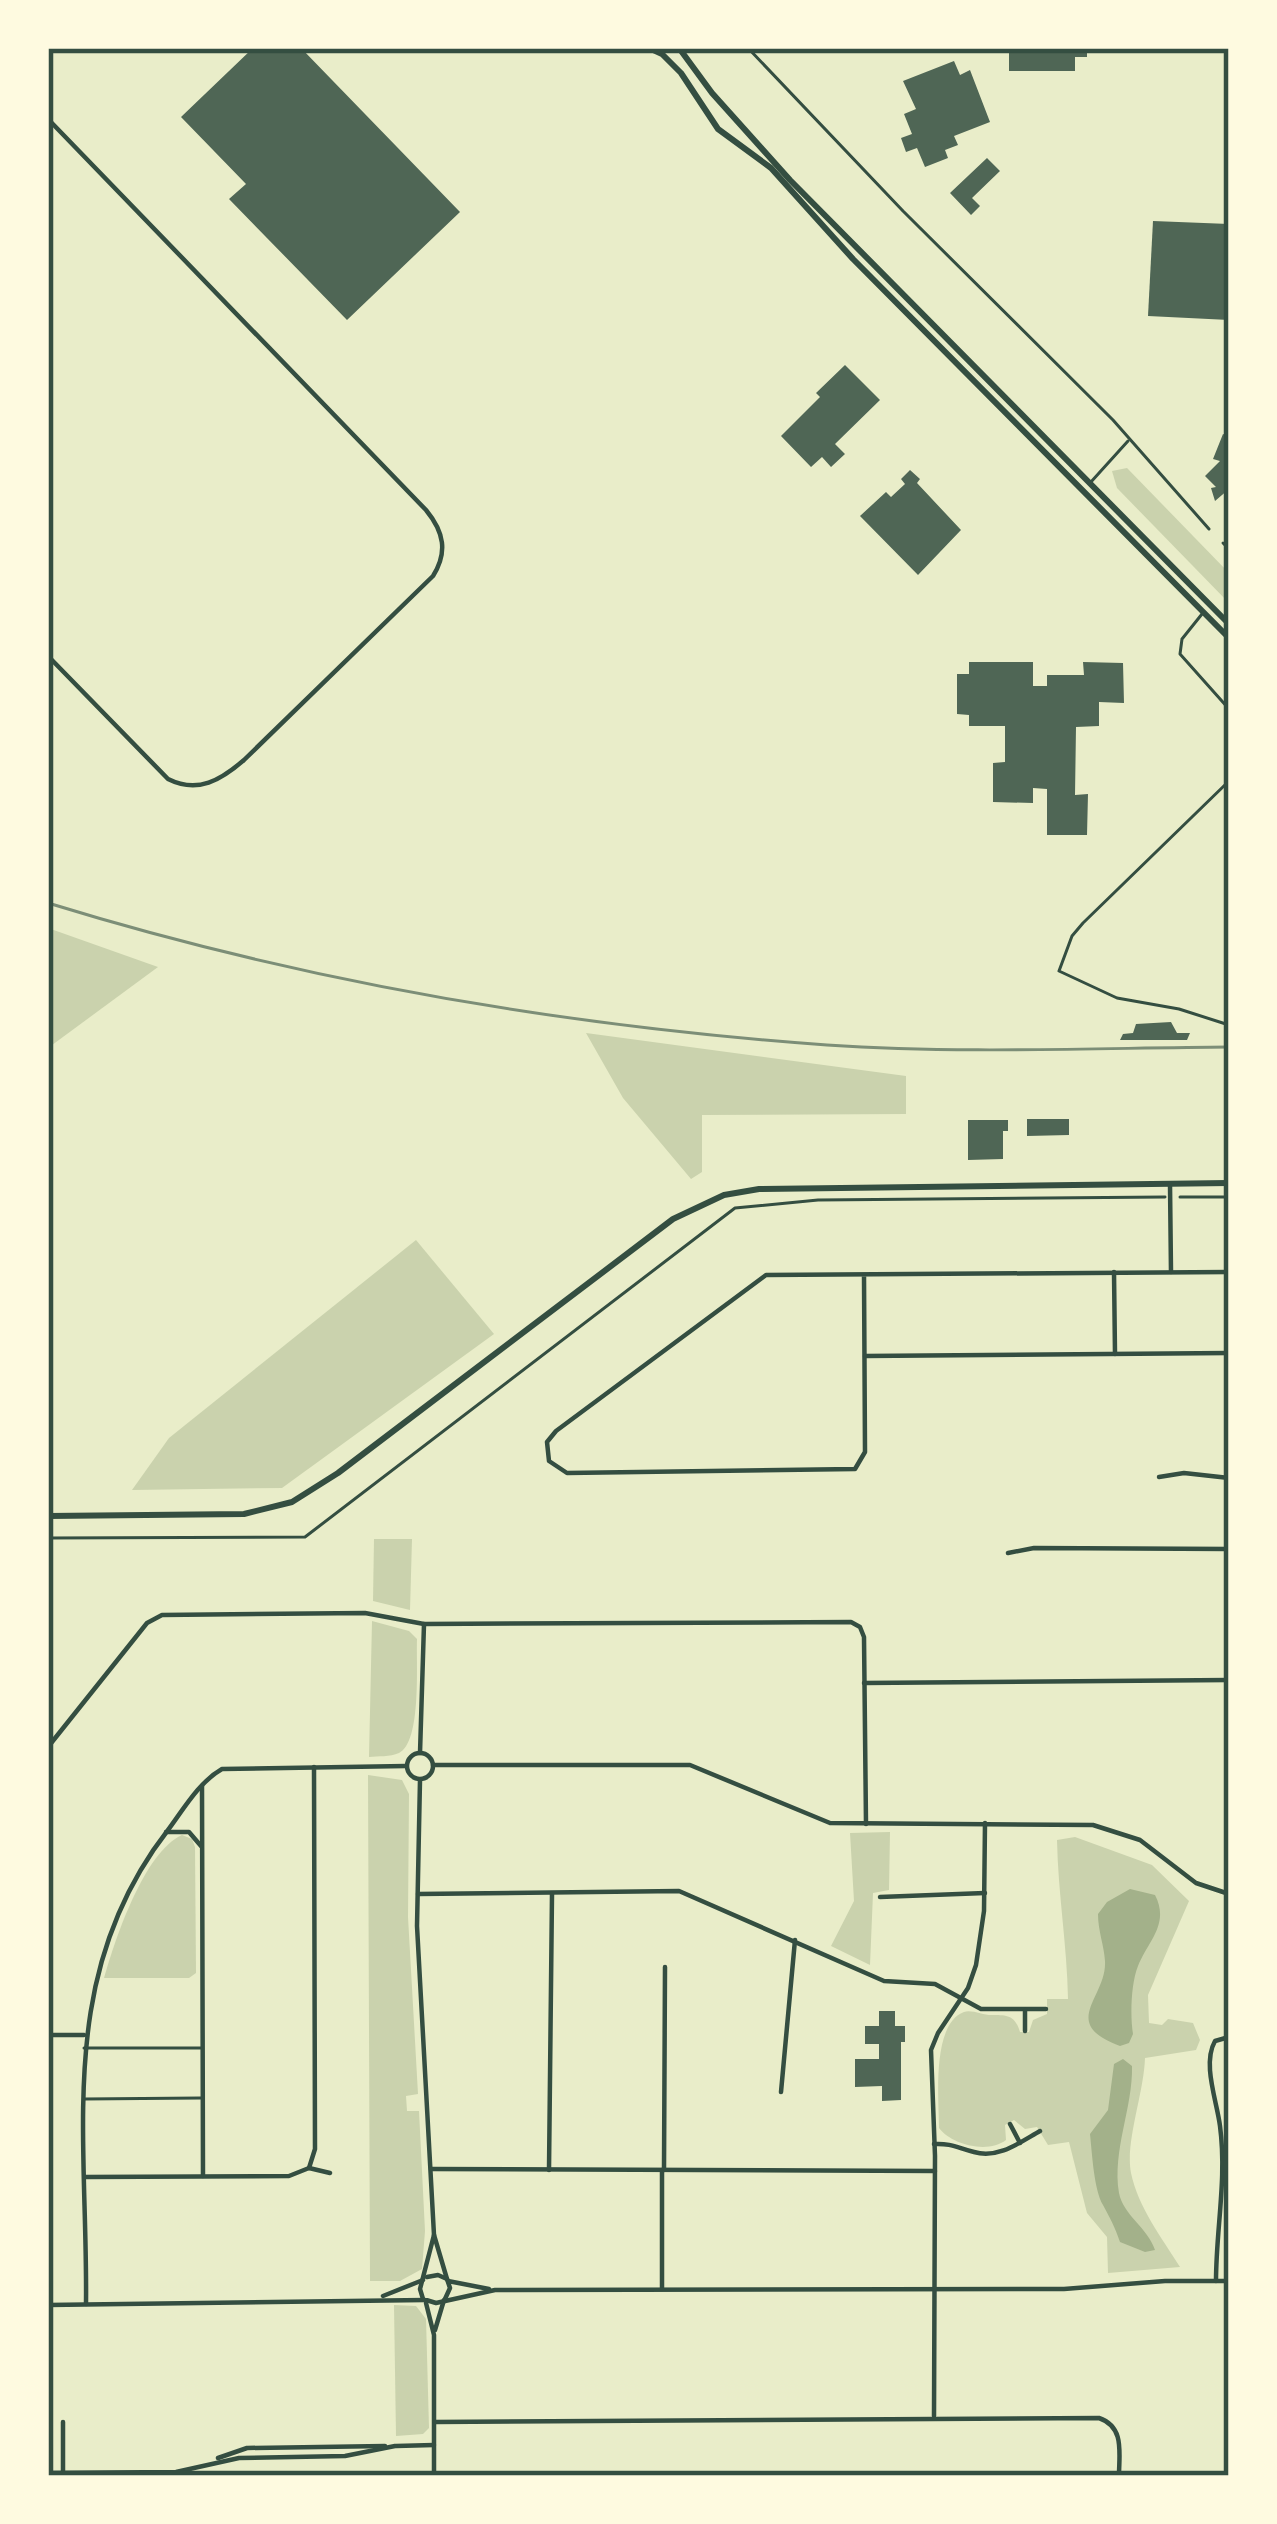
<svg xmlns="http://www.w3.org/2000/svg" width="1277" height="2524" font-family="Merriweather,serif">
<rect width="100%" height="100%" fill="#e9edc9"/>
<g fill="#cad2ad">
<path d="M1127,468L1229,573V603L1117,488L1112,471Z"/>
<path d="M48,928L158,967L48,1048Z"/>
<path d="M586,1033L906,1076V1114L702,1115V1172L691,1179L623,1098Z"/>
<path d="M416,1240L494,1334L282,1488L132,1490L169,1438Z"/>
<path d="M374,1539H412L410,1610L373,1601Z"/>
<path d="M372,1621L409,1631L417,1639C416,1663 422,1742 399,1753C390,1757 378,1756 369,1757Z"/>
<path d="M368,1775L402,1780L409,1794L408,1917L418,2094L406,2096L407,2111H419L425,2231L422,2269L400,2281H370Z"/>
<path d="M890,1832L889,1890L873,1893L870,1965L831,1946L854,1901L850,1833Z"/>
<path d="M182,1835L192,1839L195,1847L196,1973L189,1978H104C115,1939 144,1852 182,1835Z"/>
<path d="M1075,1837L1152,1865L1189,1901L1148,1995L1149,2023L1162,2025L1168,2019L1193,2023L1200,2040L1196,2050L1145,2058C1144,2093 1125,2142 1131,2173C1138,2207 1162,2238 1180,2267L1108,2273L1107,2237L1087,2213L1069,2142L1048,2145L1037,2127L1025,2129L1014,2120L1005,2125L1006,2140C988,2154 952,2145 939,2128C939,2101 931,2024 964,2012C970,2009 984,2015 991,2015C1007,2015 1015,2015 1020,2032H1029L1033,2020L1047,2014V1999H1068C1067,1945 1058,1894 1057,1840Z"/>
<path d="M394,2305L416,2306L426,2319L429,2428L423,2434L396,2436Z"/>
</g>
<g fill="#a3b18a">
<path d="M1130,1889L1155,1895C1170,1924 1148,1941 1138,1966C1131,1983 1130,2016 1133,2034L1129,2043L1120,2046C1058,2023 1107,1998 1105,1961C1104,1945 1098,1931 1098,1914L1107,1902Z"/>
<path d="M1123,2059L1132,2066C1133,2108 1112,2150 1119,2193C1123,2215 1148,2228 1155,2250L1145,2252L1120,2242C1115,2227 1110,2218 1103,2205C1094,2190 1092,2153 1090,2134L1108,2110L1114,2064Z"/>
</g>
<g fill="#4f6655">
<path d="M253,48H301L460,212L347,320L229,199L246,184L181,117Z"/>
<path d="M1009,48H1087V57H1075V71H1009Z"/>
<path d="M954,61L960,75L970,70L990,122L954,136L958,145L945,150L948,158L925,167L917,148L906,152L901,138L912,134L904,114L916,109L903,81Z"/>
<path d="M987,158L1000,171L972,198L980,206L971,215L950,193Z"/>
<path d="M1153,221L1229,224V320L1148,316Z"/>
<path d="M845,365L880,400L835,444L845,454L831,467L822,457L811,467L781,436L820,397L816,393Z"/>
<path d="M1223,434L1229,436V489L1215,501L1211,488L1216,487L1205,476L1220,461L1213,459Z"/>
<path d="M910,470L920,479L917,483L961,530L918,575L860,516L886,492L891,497L905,484L901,479Z"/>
<path d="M969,662H1033V686H1047V675H1084L1083,662L1123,663L1124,703L1099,702V726L1076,727L1075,795L1088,794L1087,835H1047V789L1033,788V803L993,802V763L1005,762V726H969V715L957,714V674H969Z"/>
<path d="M1171,1022L1177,1033H1190L1187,1040H1120L1123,1034L1133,1033L1136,1024Z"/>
<path d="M1027,1119H1069V1135L1027,1136Z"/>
<path d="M968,1120H1008V1131H1003V1159L968,1160Z"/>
<path d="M879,2011H895V2026H905V2042H901V2100L882,2101V2086L855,2087V2059H879V2044H865V2026H879Z"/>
</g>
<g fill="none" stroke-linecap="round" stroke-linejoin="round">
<g stroke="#344e41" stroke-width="3">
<path d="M1180,1197H1229"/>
<path d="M48,1538L305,1537L735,1208L818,1200L1165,1197"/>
</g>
<g stroke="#344e41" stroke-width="3">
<path d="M748,48L903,211L1113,420L1209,529"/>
<path d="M1090,483L1128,441"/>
<path d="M1223,543L1229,549"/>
<path d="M1202,614L1182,639L1180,654L1229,709"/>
<path d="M1229,781L1083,923L1072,936L1059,971L1117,998L1179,1009L1229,1025"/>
<path d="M84,2048H202"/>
<path d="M84,2099L201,2098"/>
</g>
<g stroke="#344e41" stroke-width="4.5">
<path d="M48,119L426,510C444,532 448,552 433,576L244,760C221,780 198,794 168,779L48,656"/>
<path d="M1170,1184L1171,1272"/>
<path d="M1114,1272L1115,1354"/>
<path d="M864,1275L865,1452L855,1469L567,1473L549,1461L547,1442L556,1431L766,1275L1229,1272"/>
<path d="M865,1356L1229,1353"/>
<path d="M1159,1477L1184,1473L1229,1478"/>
<path d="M1008,1553L1034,1548L1229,1549"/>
<path d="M864,1683L1229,1680"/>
<path d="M48,1747L147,1623L162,1615L365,1613L424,1624L851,1622L860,1627L864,1637L866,1824"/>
<circle cx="420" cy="1766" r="13"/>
<path d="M420,1753L424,1624"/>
<path d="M433,1765H690L830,1823L1093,1825L1140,1840L1196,1883L1229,1894"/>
<path d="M420,1780L417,1926L434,2235L447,2279"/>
<path d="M202,1786L203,2176"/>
<path d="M166,1832H189L201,1846"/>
<path d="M418,1894L679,1891L884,1981L935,1984L981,2009H1046"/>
<path d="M880,1897L985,1893"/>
<path d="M1025,2031V2010"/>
<path d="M48,2035H84"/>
<path d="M781,2092L795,1940"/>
<path d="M1010,2124L1020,2143"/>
<path d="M934,2144C951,2143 958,2148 974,2152C998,2159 1019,2143 1040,2131"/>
<path d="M309,2168L315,2149L314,1767"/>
<path d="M431,2169L935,2171"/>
<path d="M549,2170L552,1894"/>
<path d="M662,2170V2289"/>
<path d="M664,2170L665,1967"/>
<path d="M85,2177L289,2176L309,2168L330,2173"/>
<path d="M434,2235L420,2289L423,2299L436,2303L495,2290L1064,2289L1165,2281H1229"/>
<path d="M427,2277L438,2275L447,2279L450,2288L445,2299"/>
<path d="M448,2281L489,2289"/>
<path d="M1216,2281C1216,2229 1227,2179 1220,2126C1217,2101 1202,2064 1215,2041L1229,2037"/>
<path d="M383,2296L423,2280"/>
<path d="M426,2303L434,2335V2476"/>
<path d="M86,2304C88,2134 55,1975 168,1830C183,1810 199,1782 222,1769L406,1766"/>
<path d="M48,2305L425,2300"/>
<path d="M435,2330L444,2300"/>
<path d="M934,2416L935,2156L931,2050L938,2033L968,1988L976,1965L984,1911L985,1823"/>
<path d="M63,2422V2472"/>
<path d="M435,2422L1099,2418C1125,2427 1119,2453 1119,2476"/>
<path d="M396,2446L434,2445"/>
<path d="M218,2458L247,2448L385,2446"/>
<path d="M48,2473L176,2472L239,2458L345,2456L395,2446"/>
</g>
<g stroke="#344e41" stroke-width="6">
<path d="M649,48L662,54L681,73L718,129L771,168L853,259L1229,638"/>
<path d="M679,48L712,93L790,180L1229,624"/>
<path d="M48,1516L244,1514L292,1502L338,1473L673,1219L724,1195L759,1189L1229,1183"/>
</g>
<path stroke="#7c8e77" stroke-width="3" d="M48,903C301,981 563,1026 827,1045C961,1054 1095,1048 1229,1047"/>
</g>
<rect width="1277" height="2524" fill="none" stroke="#fefae0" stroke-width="102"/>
<rect x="51" y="51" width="1175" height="2422" fill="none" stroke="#344e41" stroke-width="4.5"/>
</svg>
